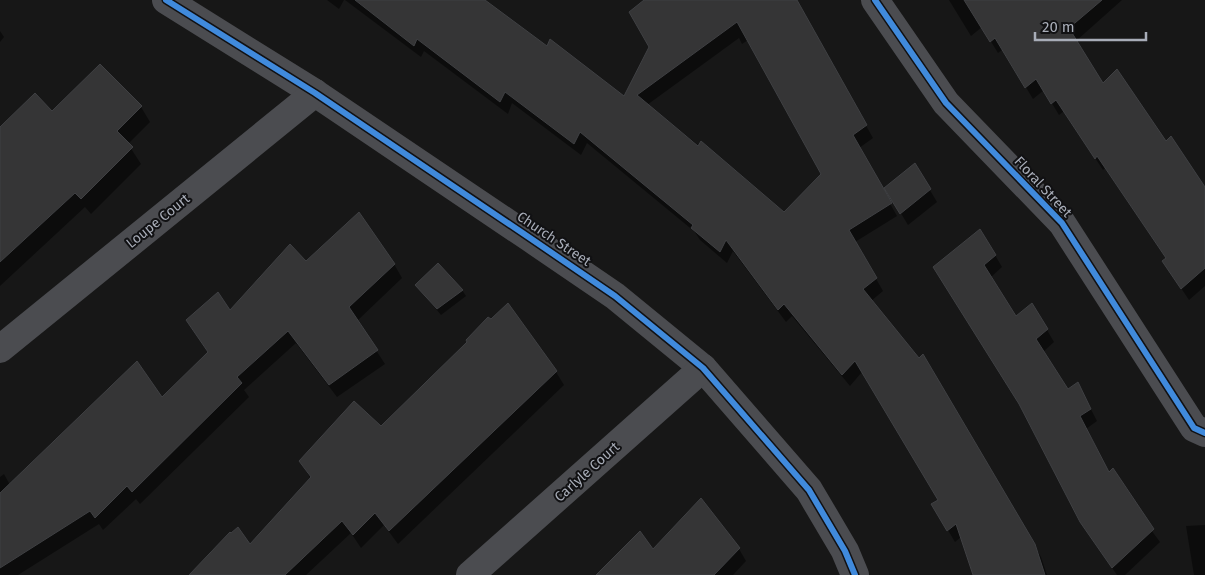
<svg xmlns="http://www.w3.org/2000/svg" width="1205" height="575" font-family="'Fira Sans',sans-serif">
<rect width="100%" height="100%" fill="#171717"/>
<g fill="#0007" fill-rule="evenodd">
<path d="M327,0H344L339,9Z"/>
<path d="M345,0H483L547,48L624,98L650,47L667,0H795L873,138L859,148L897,216L855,242L883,291L871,301L919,359L923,356L1041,557L1047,575H974L961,537L955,542L933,505L940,500L862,372L850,386L792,316L786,322L733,251L727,263L700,240L695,232L587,143L581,155L512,103L508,114L424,51L421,57ZM739,38L742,44L748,40L823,174L785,213L647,105Z"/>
<path d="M949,0H1122L1076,41L1102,84L1165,143L1205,189V286L1189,300L1171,273L1167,259L1105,168L1103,170L1064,111L1059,115L1044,90L1033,99L1003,49L998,53L982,27L971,36Z"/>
<path d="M0,31L4,37L0,42Z"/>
<path d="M141,107L150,122L128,144L141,164L91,214L85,207L0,286V129L52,112Z"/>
<path d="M915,165L937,202L908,225L893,200Z"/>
<path d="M995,255L1002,267L991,277L1016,318L1047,330L1054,342L1043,352L1068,390L1084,396L1097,421L1086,429L1109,473L1160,542L1125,575H1117L1089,534L1023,409L942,279Z"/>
<path d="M306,263L394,264L402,278L357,321L385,364L337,397L296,343L244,390L249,397L140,504L136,499L103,530L99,524L18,575H0V477L4,474L10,485L162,399L209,353L230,312Z"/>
<path d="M416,285L462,290L466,296L441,315Z"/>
<path d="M556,372L564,385L398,544L384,525L361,548L351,533L306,575H190L250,546L311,479L300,461L381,428Z"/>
<path d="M1205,525V575H1194L1186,526Z"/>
<path d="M739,549L746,561L733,575H609Z"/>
</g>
<g fill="#353536" stroke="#3f4043" fill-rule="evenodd">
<path d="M355,0H485L547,46L550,39L624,96L649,47L629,12L644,0H797L867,125L853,135L892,203L849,230L877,278L863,289L919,358L923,354L1035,544L1045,575H973L956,524L947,531L931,504L938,500L855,361L842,375L784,304L778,310L726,240L720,252L691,228L693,225L580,132L574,144L505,92L500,102L417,39L414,46ZM737,22L821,174L784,212L701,141L698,146L637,95Z"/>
<path d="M964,0H1102L1069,28L1103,83L1117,69L1166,141L1171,136L1205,187V268L1181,289L1162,261L1166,258L1097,156L1095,159L1056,100L1051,104L1036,79L1025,88L995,38L990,42Z"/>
<path d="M100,64L142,106L117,131L133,147L81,199L75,193L0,262V127L35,93L52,111Z"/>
<path d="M915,163L931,189L900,214L884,188Z"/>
<path d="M359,212L395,264L349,307L378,350L329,385L288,331L237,377L242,383L132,492L127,486L95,518L90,511L0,568V493L137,361L162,397L208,352L186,320L218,292L230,310L290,244L306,261Z"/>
<path d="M980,229L996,255L984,265L1016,316L1032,303L1048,329L1036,339L1068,389L1078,382L1091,409L1080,416L1109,472L1113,468L1154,529L1112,568L1080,522L1019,404L933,267Z"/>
<path d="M438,263L463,290L437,309L415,285Z"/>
<path d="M508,303L557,371L389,531L375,513L353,535L342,521L285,575H189L230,532L231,533L238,527L250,544L311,477L299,461L354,401L381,426L467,342L466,340L488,317L491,319Z"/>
<path d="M701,498L740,548L714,575H596L640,531L653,549Z"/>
</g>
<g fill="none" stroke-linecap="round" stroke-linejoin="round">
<g stroke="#4b4c50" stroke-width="28">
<path d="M166,0L315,93L530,238L615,296L703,368L809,490L845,551L855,575"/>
<path d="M875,0L946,103L1062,223L1194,428L1205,433"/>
<path d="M0,349L315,93"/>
<path d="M470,575L703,368"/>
</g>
<defs>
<g id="cycleway">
<path d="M166,0L315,93L530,238L615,296L703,368L809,490L845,551L855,575"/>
<path d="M875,0L946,103L1062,223L1194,428L1205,433"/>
</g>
</defs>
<use href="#cycleway" stroke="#111113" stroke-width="9"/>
<use href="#cycleway" stroke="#408adc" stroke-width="6"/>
</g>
<g text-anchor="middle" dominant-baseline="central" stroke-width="4" stroke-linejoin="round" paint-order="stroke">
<g font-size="14" fill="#a8adb8" stroke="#111113">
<text transform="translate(1043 187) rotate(47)">Floral Street</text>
<text transform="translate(158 221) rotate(-39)">Loupe Court</text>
<text transform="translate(554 239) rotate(34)">Church Street</text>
<text transform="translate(587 472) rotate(-42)">Carlyle Court</text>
</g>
</g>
<path d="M1035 32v8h111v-8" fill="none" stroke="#a8adb8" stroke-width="2.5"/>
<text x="1042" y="32" font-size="15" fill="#a8adb8" stroke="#111113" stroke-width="4" paint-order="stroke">20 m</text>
</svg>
